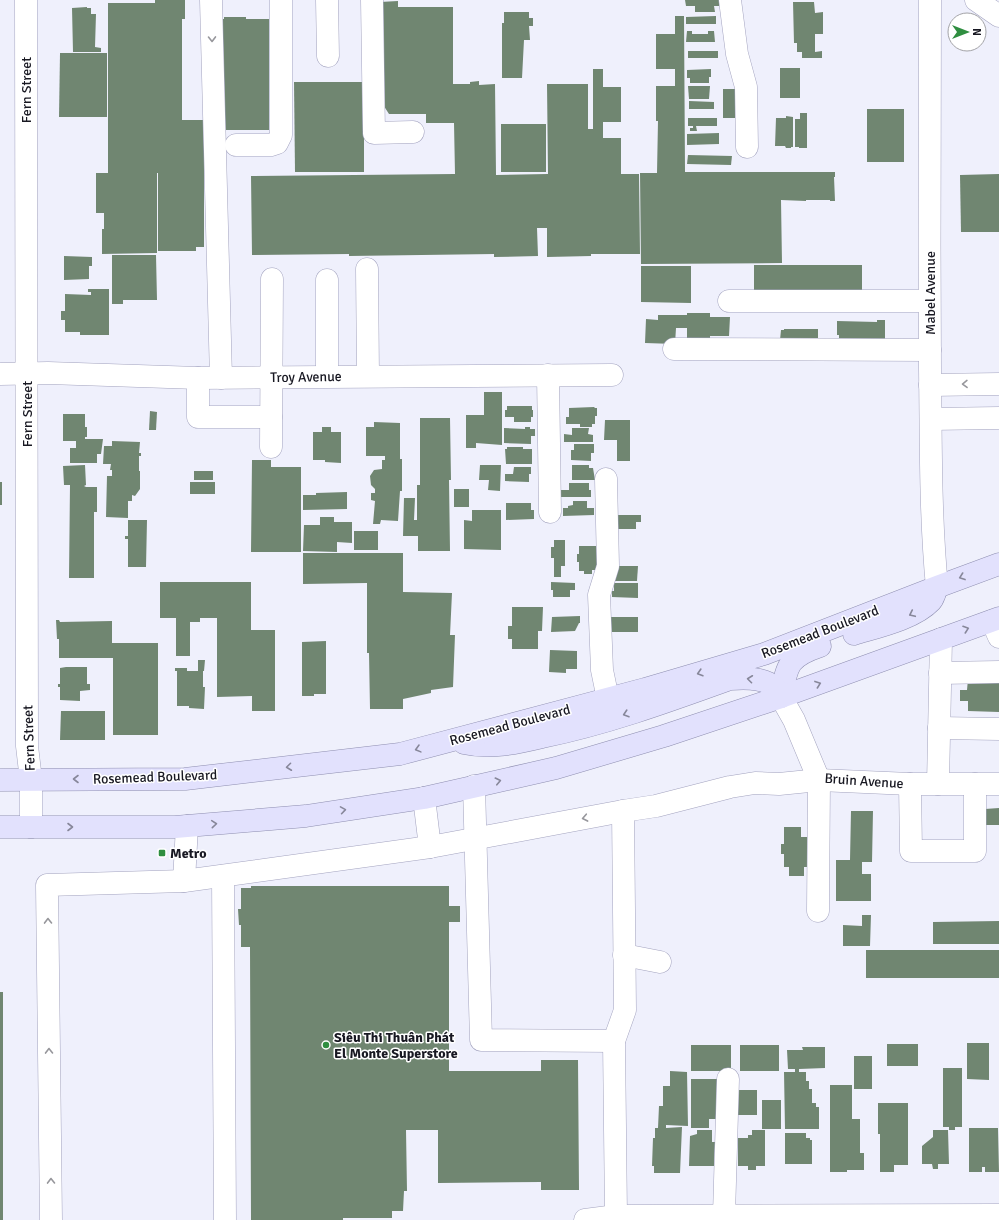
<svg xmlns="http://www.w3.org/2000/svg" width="999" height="1220" font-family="Signika,sans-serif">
<rect width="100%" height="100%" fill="#eff0fc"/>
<g fill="#708671">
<path d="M155,0H185V19H182V120H204V247H196V251H158V173H157V253L102,254V229H104V213H96V173H108V3H155Z"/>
<path d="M685,0H719V6H714L715,12H695V6H686Z"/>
<path d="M398,1V7H453V84H470V82L479,81V85L495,84L496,175L548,174L547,84H588V129H593V69H603V87H621V122H603V138H621V174H639L640,254H591V256L547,257V228H537L538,256L494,257V254L349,256V254L252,255L251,176L455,174L454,123H426V114H389L380,100V2Z"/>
<path d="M793,2H814L815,13L823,12V34H815V52L822,51V58H802V52H797V43H794Z"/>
<path d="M87,7V8H91V14H96L95,47L101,48V52H73L72,8Z"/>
<path d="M504,12H529V18H533V26H529L530,40H524L522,78H502V23H504Z"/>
<path d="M675,16H684L685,172H835V177H834L835,201H830V200H806V201L781,200L782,263L641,264L640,173H657L658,121H656V86H675V69H656V34H675Z"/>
<path d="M716,16V24H686V17Z"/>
<path d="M224,17H246V19H269V130H223V19H224Z"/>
<path d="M687,31H692V34H708V31H714L715,42H686Z"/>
<rect x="688" y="51" width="30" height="7"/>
<path d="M60,53H107V117H59Z"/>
<rect x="780" y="68" width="20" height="30"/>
<path d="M711,69V77H709V83H690V78H687V70Z"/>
<path d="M294,82H364V172H295Z"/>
<path d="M688,86H710L709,99H689Z"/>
<rect x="723" y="89" width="18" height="29"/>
<path d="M689,101L714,102V109H689Z"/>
<rect x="867" y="109" width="37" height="53"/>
<path d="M800,113H807V148H799V147H795V119H800Z"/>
<path d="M786,116L793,117V147H791V148H786L785,146H775L776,118H786Z"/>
<path d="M688,118H717V126H696L697,131H690V128H693V126H688Z"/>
<rect x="501" y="124" width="45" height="48"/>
<path d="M719,133V144L687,145V134Z"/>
<path d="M688,155L732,156L731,165L687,164Z"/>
<path d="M999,174V232H961L960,175Z"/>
<path d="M112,255H156L157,300H123V304H112Z"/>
<path d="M64,256L92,257V266H89V279L64,280Z"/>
<rect x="754" y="265" width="108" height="28"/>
<path d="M641,266H691V303L641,302Z"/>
<path d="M88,289H109V335H80V332H65V320H61V311H65V294L91,295V292H88Z"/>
<path d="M687,313H710V317H730L729,336H710V341H687V328H676L675,344L645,343L646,319L658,320V315H687Z"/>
<path d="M877,320H885V344L839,343V335H837V321L877,322Z"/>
<path d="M784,329H818V348L780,340L781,330H784Z"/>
<path d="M484,392H502V445L476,443V448H466V415H484Z"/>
<path d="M507,406H532V410H533V417H531V422H514V417H505V410H507Z"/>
<path d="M594,407L595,408H597V416H595V424H592V427H580V424H566V417H569V408Z"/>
<path d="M150,411L157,412L156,430H149Z"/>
<path d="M63,414H85V427H87V437H85V439H103L101,454H97V463H70V448H76V441H63Z"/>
<path d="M420,418H450L451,480H449L450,551H418V536H403L404,498H415L414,520H417V485H420Z"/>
<path d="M605,420H630V461H617V440H604Z"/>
<path d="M374,422L400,423V459H402V491H400L398,521L381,520L380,524H373L375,501L371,500V493H375V489L371,485L370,476L374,470L382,469V460H385V456H366V427H374Z"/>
<path d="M322,427H331V432H341V463L325,462V460H313V432H322Z"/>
<path d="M525,427H530V429H535V436H531V444L504,443V428L525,429Z"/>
<path d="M572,428H589L588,434L593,435V442H564V434L572,435Z"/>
<path d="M112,441L140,442L139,453H141V456H139V471H140V489L135,496L132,495V501H128V518L106,517L107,476H112V470H110L111,464H103L104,446H112Z"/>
<path d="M574,444H594V453H591V461L571,460V450H574Z"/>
<path d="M507,447H523V449H532V464H506L505,449H507Z"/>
<path d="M252,460H271V467H301V552H251Z"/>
<path d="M85,465L86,485L84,486L86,487H97V512H94V578H69L70,485H64L63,466Z"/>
<path d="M480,465H501L500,491L488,490L489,480H479Z"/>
<path d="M572,465H589V468H593L595,480H572Z"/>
<path d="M514,467H531V474H529V482L505,481V474H513Z"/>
<rect x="194" y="471" width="19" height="9"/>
<rect x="0" y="482" width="2" height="23"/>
<rect x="190" y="482" width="25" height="12"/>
<path d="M569,483H589V490H591V497H561V490H569Z"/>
<rect x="454" y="489" width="15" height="18"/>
<path d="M347,492V509L303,510V495H316V493Z"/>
<path d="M573,501H587V508H594V515L563,516V508H568V506L573,505Z"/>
<path d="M506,503H531V510H534V519L506,520Z"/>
<path d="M472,510H501V550L464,549V520L472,521Z"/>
<path d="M612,515H641V522H636V529H612Z"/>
<path d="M320,517H334V522H352V543L337,542V552L303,551L304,525H320Z"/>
<path d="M128,520H147L146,567H128V539H125V536H128Z"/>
<rect x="354" y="531" width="24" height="19"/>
<path d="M554,540H565V566H561V577H554V558H551V547H554Z"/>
<path d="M579,546H603V570H592V574H584V571H579V562H577V554H579Z"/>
<path d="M303,553H403V592L452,593L450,635H455L453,687L431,690V693L403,699V709H370L369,653H367V583L303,584Z"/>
<path d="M617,566H638L637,581H614Z"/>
<path d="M160,582H251V630H275V711H252V696L217,697V618H200V622H190V656H176V618H160Z"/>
<path d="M551,582L575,583V590H570V597H553V590H551Z"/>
<path d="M614,583H638V598L612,597V591H614Z"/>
<path d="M512,607H543L542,631H538V649H512V639H508V626H512Z"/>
<path d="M580,616V623H579L575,631L551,632L552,617Z"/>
<rect x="611" y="617" width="27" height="15"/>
<path d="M56,620H59L60,622L112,621V643H158V735H113V658H59V639H57Z"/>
<path d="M326,641V694H314V696H302V642Z"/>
<path d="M550,650L577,651V669H566V673L549,672Z"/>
<path d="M198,660H205L204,671H203V687H205L204,709L189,708V706H177V671H175V668H187V671H198Z"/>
<path d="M66,667H87V684H90V690L80,691V701L60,700V687H58V684H60V668Z"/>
<path d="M999,676V712L968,711V701H960V690H967L968,679Z"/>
<path d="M61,711H105V740H60Z"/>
<path d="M999,808V825H986L985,809Z"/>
<path d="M851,811H873L872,862H862V874H871V901H836V860H850Z"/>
<path d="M784,827H801V837H813L809,867H804V876H789V867H784V854H781V844H784Z"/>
<path d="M251,886H449V906H460V922H449V1071H541V1060H578L579,1190H541V1182L438,1183V1130H406L407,1191H404L403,1211H392V1218H343V1220H251L250,947H241V925H239L238,909H241V888H251Z"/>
<path d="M862,915H871L870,946H843V925L862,926Z"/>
<path d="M999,921V944H933V922Z"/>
<rect x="866" y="950" width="133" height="28"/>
<rect x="0" y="992" width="3" height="228"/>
<path d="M967,1043H989V1080L967,1079Z"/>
<rect x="887" y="1044" width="31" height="22"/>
<rect x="691" y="1045" width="40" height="26"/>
<rect x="740" y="1045" width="39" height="26"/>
<path d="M802,1047H825V1068L799,1069V1072H795V1069H788L787,1050H803Z"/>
<rect x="854" y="1056" width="18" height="33"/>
<path d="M943,1068H962V1127H955V1130H949V1127H943Z"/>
<path d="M670,1071L687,1072L688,1126L666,1125V1128L682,1127L680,1173H654V1166H652L653,1138H655V1128H658L659,1106H663V1086H670Z"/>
<path d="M784,1072H806V1081H809V1089H812V1103H816V1107H819V1129H785Z"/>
<path d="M691,1079H717V1119H709V1128H691Z"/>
<path d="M830,1085H852V1119H860V1153H864V1170H847V1172H830Z"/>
<rect x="738" y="1090" width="19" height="25"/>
<rect x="762" y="1100" width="19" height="29"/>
<path d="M878,1103H908V1165H894V1172H880V1134H878Z"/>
<path d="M969,1128H998L999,1172H985V1167H982V1172H969Z"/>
<path d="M697,1130H712V1142H715L714,1166H689L690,1136L697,1134Z"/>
<path d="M752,1130H765V1166H756V1170H748V1166H738V1138H748V1135H752Z"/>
<path d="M933,1130H948L949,1164H938V1169H933L932,1164H922V1146L933,1137Z"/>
<path d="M785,1133H806V1138H810V1140H812V1164H785Z"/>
</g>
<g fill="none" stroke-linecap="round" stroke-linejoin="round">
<defs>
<g id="minor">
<path d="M26,0L27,746L31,780V827"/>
<path d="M211,0L221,378"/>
<path d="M327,0L328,56"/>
<path d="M372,0L374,133L413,132"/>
<path d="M730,0L737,54L746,87L747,147"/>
<path d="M930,0C930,123 929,246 930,369C931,442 930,514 937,587"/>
<path d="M976,0L999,16"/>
<path d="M236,145H271L277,143L281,135V0"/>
<path d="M367,269L368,376"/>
<path d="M327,280V376"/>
<path d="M729,301H929"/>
<path d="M674,349L930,350"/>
<path d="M0,374L48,373L198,378L612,375"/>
<path d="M548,375L550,512"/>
<path d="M198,378V417H271"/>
<path d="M930,385L999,384"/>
<path d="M931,419L999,418"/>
<path d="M271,447L272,279"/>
<path d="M606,479L608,566L599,595L602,670L608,699"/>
<path d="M992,621L999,637"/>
<path d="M940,673L999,672"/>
<path d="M781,697L794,720L819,780L818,911"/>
<path d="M939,728L999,729"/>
<path d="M910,784L911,851H975V784"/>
<path d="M938,784L941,639"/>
<path d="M474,786L481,1040L614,1041"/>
<path d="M430,847L623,811L656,806L730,787L755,783L779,784L819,780L910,784H999"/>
<path d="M223,876L225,1220"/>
<path d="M184,881L187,826"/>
<path d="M624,955L660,962"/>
<path d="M724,1215L728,1079"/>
<path d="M616,1216L614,1041L625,1010L623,811"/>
<path d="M51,1220L47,885L184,881L430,847L424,798"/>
<path d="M585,1220L616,1216L999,1215"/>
</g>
<g id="major">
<path d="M854,634C877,627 914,619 931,601C933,599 934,595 935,593"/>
<path d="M781,697C787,666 787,657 820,646"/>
<path d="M464,743C490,749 517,743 542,737C606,724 669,701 730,679C743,678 764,677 774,687C777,689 779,694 781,697"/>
<path d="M0,780L185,779L400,754L645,689L764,654L937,587L999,564"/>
<path d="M0,827H175L306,816L424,798L556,768L664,736L781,697L999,618"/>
</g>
</defs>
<use href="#minor" stroke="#a3a3bf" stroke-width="23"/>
<use href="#major" stroke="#8e8eb0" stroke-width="23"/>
<use href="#minor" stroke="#fff" stroke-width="22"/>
<use href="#major" stroke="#e2e1fd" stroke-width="22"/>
</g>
<defs><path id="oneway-chevron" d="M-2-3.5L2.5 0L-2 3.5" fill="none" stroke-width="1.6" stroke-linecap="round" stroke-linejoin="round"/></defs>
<g stroke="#97979c">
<use href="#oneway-chevron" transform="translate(212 39) rotate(89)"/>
<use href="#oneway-chevron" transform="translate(965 384) rotate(179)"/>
<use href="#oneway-chevron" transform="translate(585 818) rotate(169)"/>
<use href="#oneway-chevron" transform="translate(48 921) rotate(-91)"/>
<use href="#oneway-chevron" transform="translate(49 1051) rotate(-91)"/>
<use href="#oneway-chevron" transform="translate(51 1181) rotate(-91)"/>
</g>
<g stroke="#87879a">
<use href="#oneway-chevron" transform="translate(962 577) rotate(160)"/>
<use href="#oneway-chevron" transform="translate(912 614) rotate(155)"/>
<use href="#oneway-chevron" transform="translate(966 629) rotate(-19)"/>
<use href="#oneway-chevron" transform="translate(700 673) rotate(163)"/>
<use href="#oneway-chevron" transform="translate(750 679) rotate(-173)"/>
<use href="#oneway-chevron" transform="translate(818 684) rotate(-20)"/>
<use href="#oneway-chevron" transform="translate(626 714) rotate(162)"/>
<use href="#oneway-chevron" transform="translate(418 749) rotate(165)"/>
<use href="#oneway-chevron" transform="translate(289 767) rotate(173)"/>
<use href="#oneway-chevron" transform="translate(76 779) rotate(180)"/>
<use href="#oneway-chevron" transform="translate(498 781) rotate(-13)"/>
<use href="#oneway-chevron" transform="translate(343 810) rotate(-9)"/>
<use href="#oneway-chevron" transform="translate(214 824) rotate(-5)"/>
<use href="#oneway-chevron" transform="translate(70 827)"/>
</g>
<g fill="#2f8e40" stroke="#fff" stroke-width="1.5">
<rect x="158" y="849" width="8" height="8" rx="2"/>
<circle cx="326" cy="1045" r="4"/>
</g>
<g text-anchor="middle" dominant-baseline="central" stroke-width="3" stroke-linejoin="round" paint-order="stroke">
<g font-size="14" fill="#181822" stroke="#fff">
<text transform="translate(26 90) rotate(-90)">Fern Street</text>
<text transform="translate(930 293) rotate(-90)">Mabel Avenue</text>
<text transform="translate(306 377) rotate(-1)">Troy Avenue</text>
<text transform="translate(27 414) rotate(-90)">Fern Street</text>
<text transform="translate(820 632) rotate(-21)">Rosemead Boulevard</text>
<text transform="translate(510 725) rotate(-15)">Rosemead Boulevard</text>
<text transform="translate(29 738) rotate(-92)">Fern Street</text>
<text transform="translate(155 777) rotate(-2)">Rosemead Boulevard</text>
<text transform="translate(864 781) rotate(4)">Bruin Avenue</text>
</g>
<g font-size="14" font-weight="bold" fill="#181822" stroke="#fff" text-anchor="start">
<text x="170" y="853">Metro</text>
<text x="334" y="1037">Siêu Thi Thuân Phát<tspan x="334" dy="16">El Monte Superstore</tspan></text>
</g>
</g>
<g transform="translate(967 32) rotate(90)"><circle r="19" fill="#ffffff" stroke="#a3a3a7"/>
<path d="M0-3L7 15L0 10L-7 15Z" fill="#2f8e40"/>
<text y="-6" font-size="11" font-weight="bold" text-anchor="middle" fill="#181822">N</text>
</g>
</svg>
